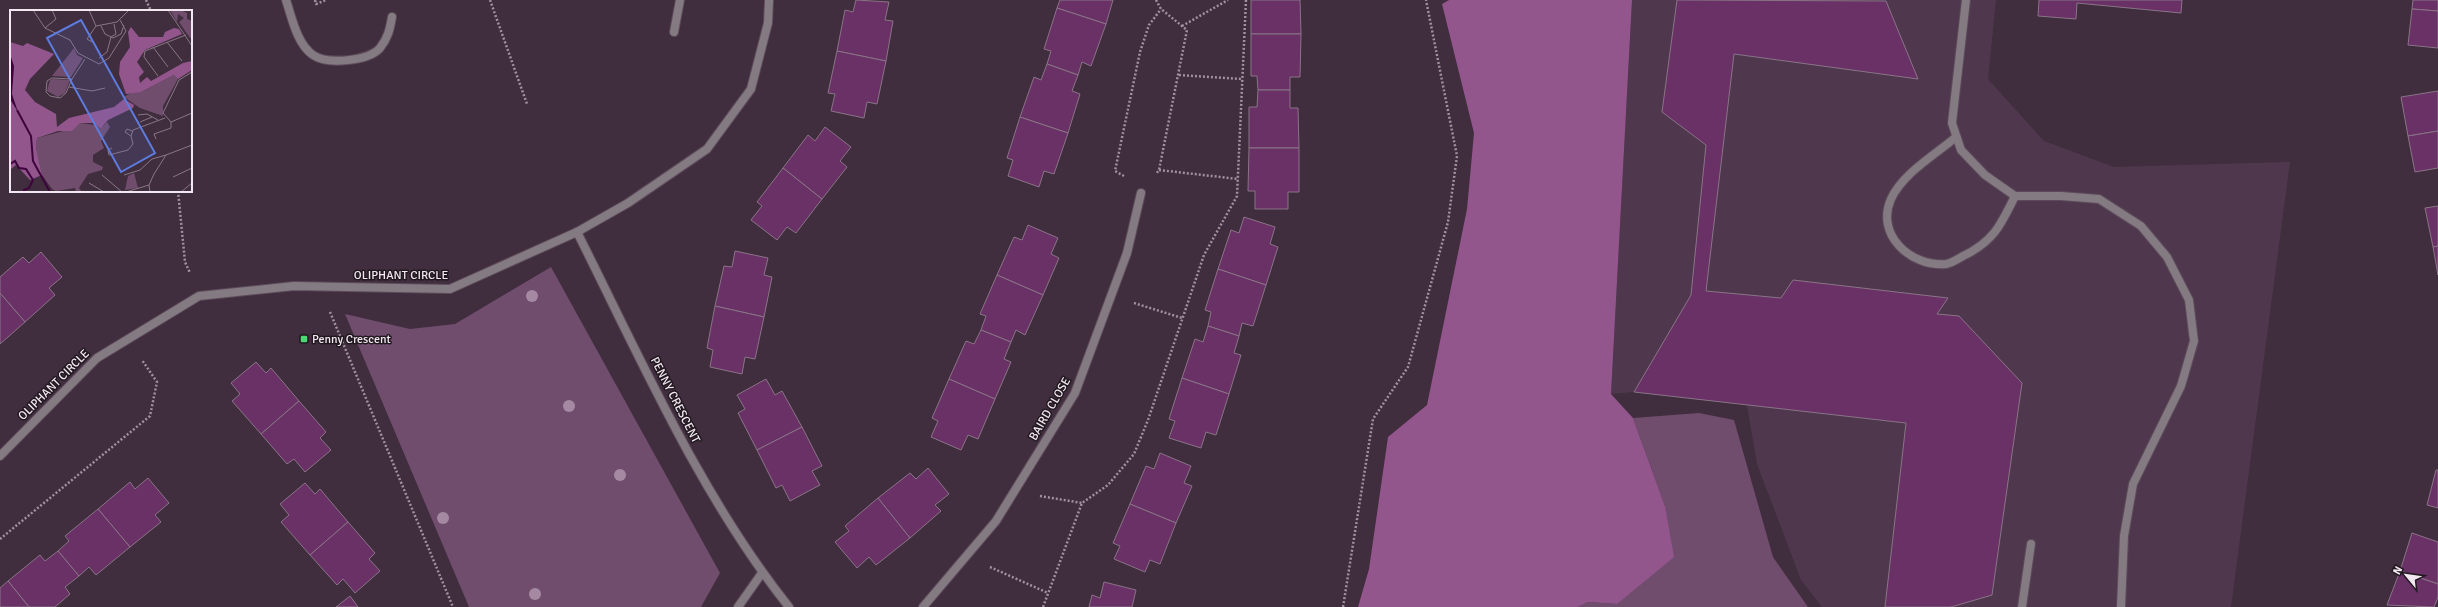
<svg xmlns="http://www.w3.org/2000/svg" width="2438" height="607" font-family="Signika,sans-serif">
<rect width="100%" height="100%" fill="#402d3e"/>
<path fill="#4f384d" d="M1632,0H1996L1988,79L2044,141L2114,167L2290,162L2231,607H1822L1801,580L1757,464L1747,405L1634,392L1611,394Z"/>
<g fill="#704d6d">
<path d="M551,267L720,573L701,607H469L345,314L410,329L455,324Z"/>
<path d="M1699,413L1734,420L1773,557L1808,607H1578L1588,602L1617,604L1665,506L1633,418Z"/>
</g>
<path fill="#92568d" d="M1449,0H1632L1611,394L1633,418L1665,506L1674,557L1617,604L1588,602L1578,607H1358L1369,569L1388,437L1427,405L1467,209L1474,133L1442,4Z"/>
<g fill="#693166" stroke="#8a7487">
<path d="M856,0L889,2L885,20L893,21L886,61L837,51L845,10L853,12Z"/>
<path d="M1060,0H1113L1106,24L1057,8Z"/>
<path d="M1251,0H1300L1301,34H1251Z"/>
<path d="M1677,0L1886,1L1918,79L1734,54L1706,291L1781,298L1793,280L1948,298L1937,314L1959,316L2022,383L1992,595L1951,607H1885L1906,423L1634,392L1691,295L1706,145L1662,112Z"/>
<path d="M2039,0H2182L2181,13L2077,3L2076,19L2038,16Z"/>
<path d="M2413,0H2438V11L2412,9Z"/>
<path d="M1057,8L1106,24L1091,66L1082,62L1078,75L1047,64L1051,51L1044,49Z"/>
<path d="M2412,9L2438,11V48L2408,45Z"/>
<path d="M1251,34H1301L1300,77H1290V90H1258L1257,76H1251Z"/>
<path d="M837,51L886,61L877,104L867,102L864,118L831,111L835,94L828,93Z"/>
<path d="M1047,64L1078,75L1072,91L1080,94L1068,133L1020,117L1034,77L1041,80Z"/>
<path d="M1258,90H1290V108H1298L1299,148H1249V107H1257Z"/>
<path d="M2438,91V131L2408,136L2401,97Z"/>
<path d="M1020,117L1068,133L1054,174L1044,171L1039,187L1008,176L1013,160L1007,158Z"/>
<path d="M825,127L851,147L840,161L847,167L822,199L783,168L808,135L815,141Z"/>
<path d="M2438,131V168L2415,172L2408,136Z"/>
<path d="M1249,148H1299V192H1288V209H1255V191H1248Z"/>
<path d="M783,168L822,199L796,233L787,227L777,240L751,220L762,206L757,202Z"/>
<path d="M2438,206V246L2433,247L2425,208Z"/>
<path d="M1244,217L1275,227L1270,244L1278,247L1266,285L1218,269L1231,230L1239,233Z"/>
<path d="M1028,225L1058,238L1051,254L1059,258L1043,295L997,275L1014,237L1022,240Z"/>
<path d="M2438,246V275L2433,247Z"/>
<path d="M735,251L768,258L764,275L772,277L764,317L715,306L724,266L732,267Z"/>
<path d="M41,252L62,277L49,288L55,295L25,322L0,293V277L23,257L29,263Z"/>
<path d="M1218,269L1266,285L1253,326L1242,323L1239,336L1208,326L1211,312L1205,310Z"/>
<path d="M997,275L1043,295L1025,335L1016,330L1011,342L981,330L986,316L980,314Z"/>
<path d="M0,293L25,322L0,344Z"/>
<path d="M715,306L764,317L755,359L745,357L742,374L710,367L713,350L707,348Z"/>
<path d="M1208,326L1239,336L1234,353L1241,355L1229,394L1182,378L1195,339L1203,342Z"/>
<path d="M981,330L1011,342L1004,359L1011,362L995,399L949,379L966,341L974,344Z"/>
<path d="M256,362L266,373L271,368L299,401L261,434L232,401L240,394L231,383Z"/>
<path d="M1182,378L1229,394L1216,435L1206,432L1201,448L1169,438L1175,421L1169,419Z"/>
<path d="M766,379L775,395L782,391L802,427L757,450L738,413L745,409L737,395Z"/>
<path d="M949,379L995,399L978,439L968,435L961,450L931,437L938,421L932,418Z"/>
<path d="M299,401L326,432L320,438L331,450L305,472L294,459L287,464L261,434Z"/>
<path d="M802,427L822,466L812,471L820,485L790,501L782,485L776,488L757,450Z"/>
<path d="M1160,453L1191,466L1184,483L1192,486L1176,523L1130,504L1146,466L1154,469Z"/>
<path d="M928,468L949,494L935,505L941,511L910,538L878,498L910,473L916,479Z"/>
<path d="M2436,470H2438V508L2427,505Z"/>
<path d="M148,478L169,503L155,515L161,522L130,547L98,509L130,482L135,489Z"/>
<path d="M305,483L315,494L320,489L348,522L310,555L281,522L289,515L280,504Z"/>
<path d="M878,498L910,538L876,565L869,557L857,568L835,542L849,531L845,526Z"/>
<path d="M1130,504L1176,523L1160,564L1150,560L1145,572L1114,559L1120,546L1113,543Z"/>
<path d="M98,509L130,547L96,575L89,567L79,576L58,551L69,541L65,536Z"/>
<path d="M348,522L375,553L369,559L380,571L355,593L343,579L337,585L310,555Z"/>
<path d="M2412,533L2438,542V584L2400,571Z"/>
<path d="M58,551L79,576L65,587L70,594L55,607H29L8,581L40,555L45,561Z"/>
<path d="M2400,571L2438,584V597L2434,607L2387,605Z"/>
<path d="M8,581L29,607H0V588Z"/>
<path d="M1104,582L1136,590L1132,607H1089L1092,595L1100,598Z"/>
<path d="M350,596L358,607H336Z"/>
</g>
<g fill="none" stroke-linecap="round" stroke-linejoin="round">
<defs>
<g id="service">
<path d="M286,0C292,18 297,44 313,55C327,65 369,61 380,48C388,38 390,29 392,17"/>
<path d="M1966,0L1952,123L1961,150L1985,175L2015,196H2061L2099,199L2141,226L2167,257L2189,300L2194,341L2181,386L2133,484L2124,536L2121,607"/>
<path d="M1956,137C1935,155 1903,173 1891,199C1875,235 1911,267 1946,264C1952,263 1958,259 1963,256C1993,242 2001,225 2015,196"/>
<path d="M2022,607L2031,544"/>
</g>
<g id="minor">
<path d="M674,32L680,0"/>
<path d="M577,232C640,357 701,497 789,607"/>
<path d="M0,456L97,358L199,296L294,286L450,289L577,232L628,203L707,149L751,89L768,23L769,0"/>
<path d="M738,607L762,573"/>
<path d="M923,607L996,521L1075,393L1127,253L1141,193"/>
</g>
</defs>
<use href="#service" stroke="#5d4b5b" stroke-width="10"/>
<use href="#minor" stroke="#5d4b5b" stroke-width="10"/>
<g stroke="#a1919f" stroke-width="2.5" stroke-dasharray="2 2" stroke-linecap="butt">
<path d="M146,0L151,11"/>
<path d="M315,0L316,4L326,0"/>
<path d="M490,0L527,104"/>
<path d="M1156,0L1161,9L1187,30L1159,170L1156,174"/>
<path d="M1182,26L1228,0"/>
<path d="M1179,75L1242,79"/>
<path d="M1159,170L1238,179"/>
<path d="M1124,176L1115,171L1140,52L1149,25L1161,9"/>
<path d="M178,191L185,262L190,273"/>
<path d="M1134,303L1182,318"/>
<path d="M330,312L453,607"/>
<path d="M1040,496L1082,503"/>
<path d="M0,539L150,416L157,382L142,360"/>
<path d="M990,567L1048,593"/>
<path d="M1043,607L1082,503L1108,485L1134,454L1148,420L1204,255L1237,196L1246,0"/>
<path d="M1343,607L1373,419L1408,367L1448,222L1457,156L1426,0"/>
</g>
<use href="#service" stroke="#847a82" stroke-width="8"/>
<use href="#minor" stroke="#847a82" stroke-width="8"/>
</g>
<g fill="#a589a2">
<circle cx="532" cy="296" r="6"/>
<circle cx="569" cy="406" r="6"/>
<circle cx="620" cy="475" r="6"/>
<circle cx="443" cy="518" r="6"/>
<circle cx="535" cy="594" r="6"/>
</g>
<rect fill="#4ed675" stroke="#211920" stroke-width="1.5" x="300" y="335" width="8" height="8" rx="2"/>
<g text-anchor="middle" dominant-baseline="central" stroke-width="3" stroke-linejoin="round" paint-order="stroke">
<g font-size="12" fill="#f3e7f1" stroke="#211920">
<text x="401" y="275">OLIPHANT CIRCLE</text>
<text transform="translate(54 385) rotate(-45)">OLIPHANT CIRCLE</text>
<text transform="translate(675 400) rotate(63)">PENNY CRESCENT</text>
<text transform="translate(1050 409) rotate(-60)">BAIRD CLOSE</text>
</g>
<g font-size="12" fill="#f3e7f1" stroke="#211920" text-anchor="start">
<text x="312" y="339">Penny Crescent</text>
</g>
</g>
<g transform="translate(10 10)">
<rect width="182" height="182" fill="#402d3e"/>
<path d="M160,0H171L177,3V9L182,11V27L180,28L169,12L174,8L168,4L167,12ZM64,38L67,45L73,48L61,67L42,66ZM164,65L168,69L153,96V106L130,98L114,87L122,82H131ZM40,70L43,69L60,70L55,83L48,87L37,81ZM97,112L100,117L91,131L94,138L83,145V152L93,157L92,160L78,164L69,178L72,182H66L65,178L46,181L42,179L32,165L26,137L27,128L57,120L70,113L93,116ZM124,163L128,178L115,180L118,166Z" fill="#704d6d"/>
<path d="M121,17L129,27H153L155,22L164,18L169,19L172,24L135,40L127,52L134,62L129,67L130,73L137,67L141,71L173,53L182,51V60L168,69L164,65L131,82L116,84L109,64L110,52L120,37L118,22ZM0,32L13,36L17,33L44,44L20,69L15,80L25,92L46,104L47,117L59,108L104,97L114,89L124,95L123,98L98,110L91,118L83,113H70L62,121H48L27,128L26,137L32,165L20,170L6,155L1,159L0,157Z" fill="#92568d"/>
<path d="M0,44L4,56L2,84L8,102L0,89Z" fill="#3d043b"/>
<path fill="none" stroke="#3d043b" stroke-width="2" d="M7,100L21,126L23,151L40,182M0,154L5,151L9,158L16,159L23,170L19,178L14,180L15,182"/>
<path fill="none" stroke="#887786" stroke-width="1" d="M23,0L35,18L60,30L68,43L89,54L99,48L116,21L110,10M79,0L86,16L107,12L119,0M158,0L182,36M91,16L95,24L103,28L111,24L114,15M35,18L46,9L42,0M82,32L77,29L86,16M157,32L172,51M143,37L158,57M89,48L97,42L101,27L106,24L104,14M182,62L169,70L153,103L161,112L182,103M148,66L134,47L135,41L176,25M62,69L56,83L50,88L40,86L36,82L37,71L42,68L62,69L75,49M59,77L82,81L95,78M128,105L137,104L148,110M130,112L142,107M121,126L115,122L117,119L122,121M146,129L144,124L161,118V112M102,138L98,140L99,145L118,140L123,134L121,126L123,120L155,108M92,165L112,182M114,165L130,160L142,149L156,145M163,167L182,158M79,173L94,182M116,182L139,175M140,182L139,175L144,164L156,145L182,135M171,182L182,173"/>
<path fill="#5d7ce0" fill-opacity="0.15" stroke="#5d7ce0" stroke-width="2" d="M71,10L145,143L111,162L37,28Z"/>
<rect width="182" height="182" fill="none" stroke="#f3e7f1" stroke-width="2"/>
</g>
<g transform="translate(2406 575) rotate(299)" stroke="#211920" stroke-width="3" paint-order="stroke">
<path d="M0-3L7 15L0 10L-7 15Z" fill="#f3e7f1"/>
<text y="-6" font-size="11" font-weight="bold" text-anchor="middle" fill="#f3e7f1">N</text>
</g>
</svg>
